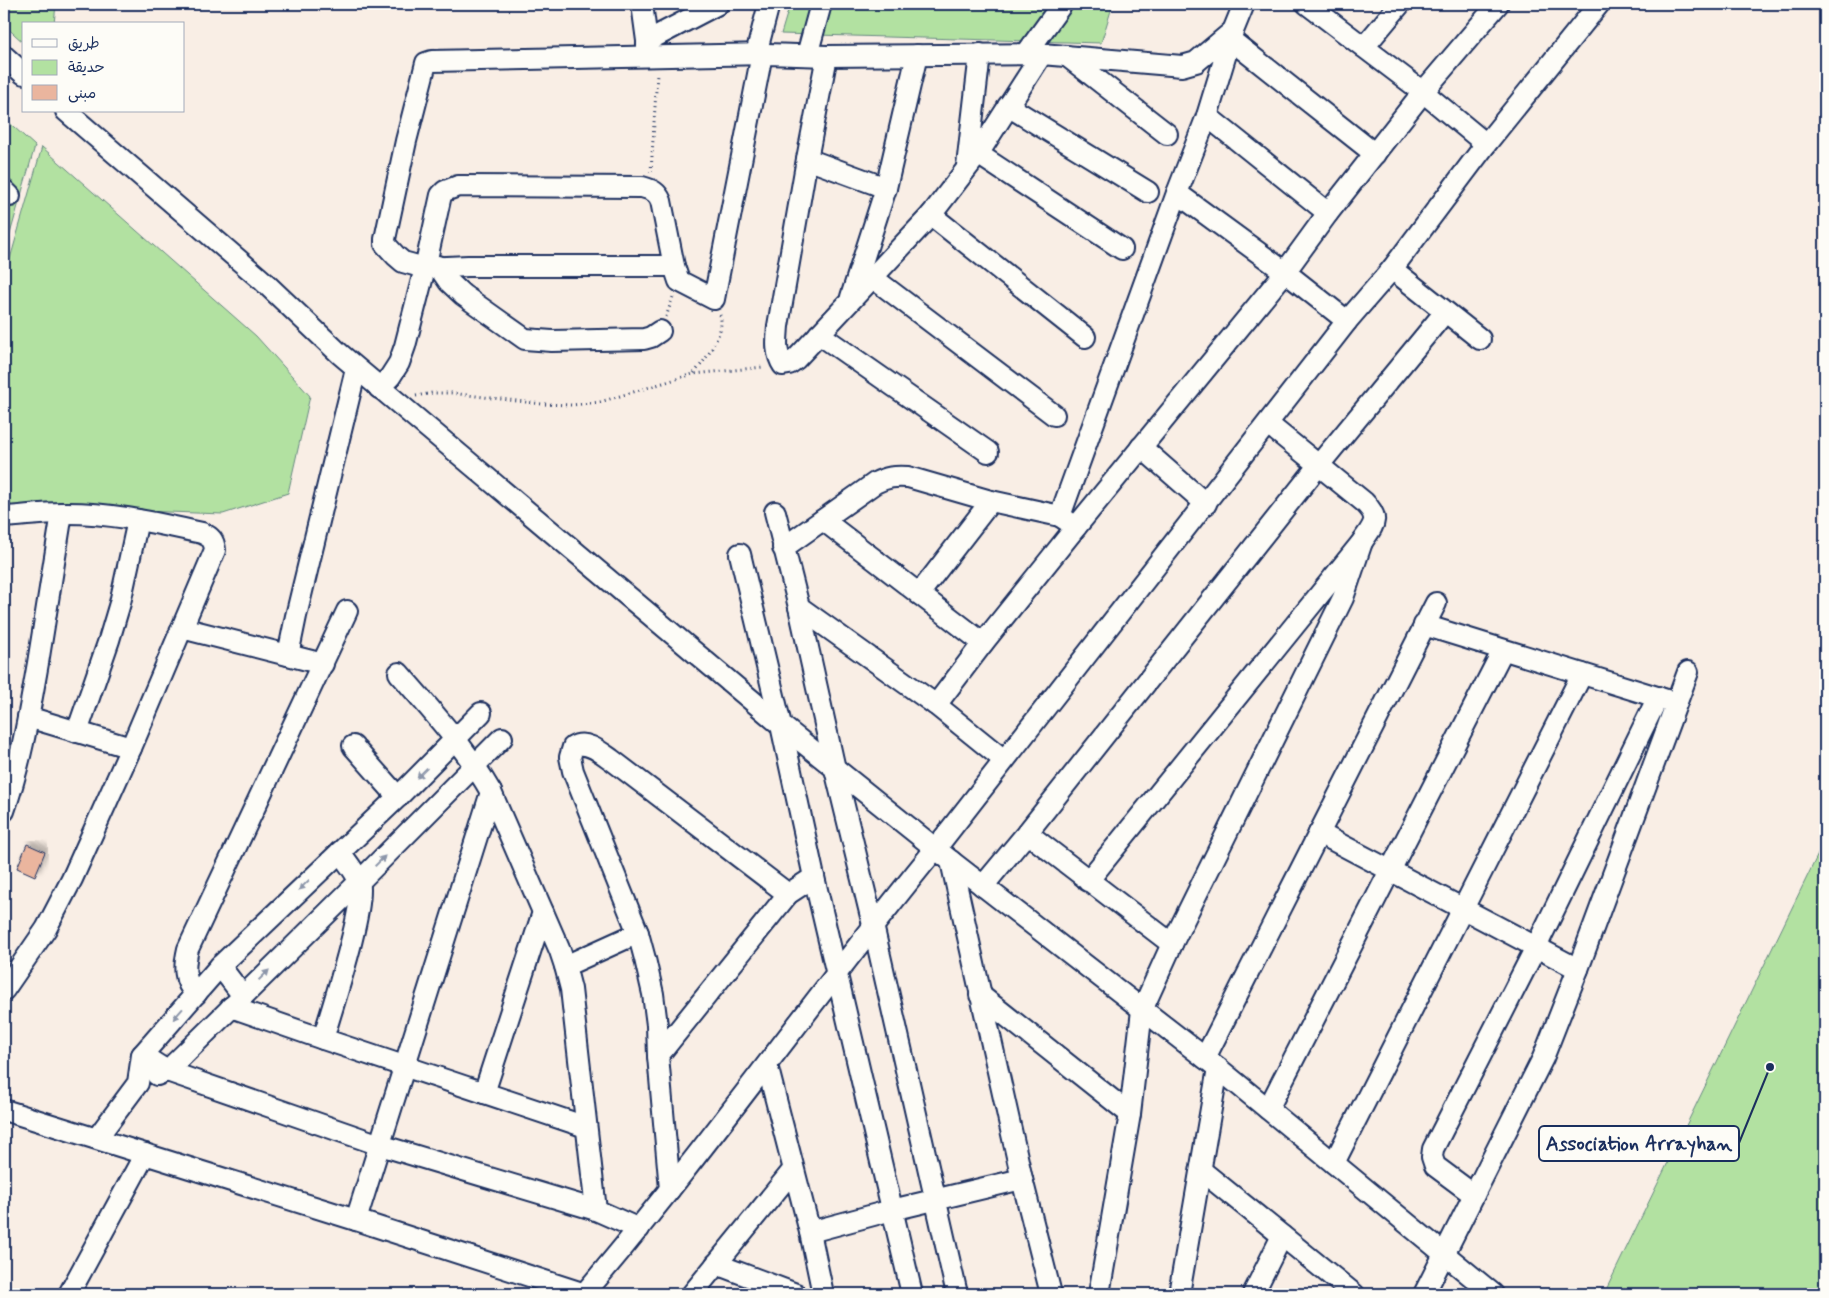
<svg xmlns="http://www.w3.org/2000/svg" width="1829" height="1298" font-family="Mynerve,'Playpen Sans Arabic',sans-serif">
<defs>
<filter id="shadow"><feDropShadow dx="4.5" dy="-4.5" stdDeviation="2.5" flood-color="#0004"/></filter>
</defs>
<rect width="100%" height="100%" fill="#f9eee5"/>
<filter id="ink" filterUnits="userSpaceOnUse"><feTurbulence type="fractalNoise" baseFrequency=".02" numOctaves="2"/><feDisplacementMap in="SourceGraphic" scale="10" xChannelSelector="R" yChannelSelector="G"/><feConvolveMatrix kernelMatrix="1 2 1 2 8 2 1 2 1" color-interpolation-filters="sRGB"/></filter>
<g filter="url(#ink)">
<g fill="#b2e1a1" stroke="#668880">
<path d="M4,4H56L54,24H24V43L4,25Z"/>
<path d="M790,4H1113L1101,43L781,34Z"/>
<path d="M4,118L35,146L4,255Z"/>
<path d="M42,147L256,336L310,396L288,493L223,514L4,506V280Z"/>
<path d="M1825,840V1294H1604Z"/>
</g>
<path fill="#eab59e" stroke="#1b2f5e" filter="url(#shadow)" d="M27,844L45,852L35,876L17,868Z"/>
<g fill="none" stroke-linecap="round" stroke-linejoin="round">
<defs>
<g id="minor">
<path d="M642,4L647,41V54"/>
<path d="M1307,4L1423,92L1486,144"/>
<path d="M1231,40L1375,154"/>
<path d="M647,41L718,4"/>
<path d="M1364,47L1400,4"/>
<path d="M756,54L769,4"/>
<path d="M1026,54L1062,4"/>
<path d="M807,55L821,4"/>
<path d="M4,56L24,74"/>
<path d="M827,56L807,159L778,326C777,340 775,353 783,365L789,364L796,359L931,215L978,154L1042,54"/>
<path d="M1067,56L1167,134"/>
<path d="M1008,106L1148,192"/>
<path d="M66,111L263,281L340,354L781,725L951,861L1218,1068L1493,1294"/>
<path d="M1207,116L1328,213"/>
<path d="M978,154L1122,249"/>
<path d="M807,159L886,188"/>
<path d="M967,166L980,54"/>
<path d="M4,190L10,196"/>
<path d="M1177,193L1285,272L1347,321"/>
<path d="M931,215L1085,337"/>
<path d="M438,266L449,282L463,295L525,339L552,341L644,339L651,337L660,331"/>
<path d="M674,266H468L425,268L403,262L396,256L385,244V239L406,141L426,63L432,61L767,54L827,56L1042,54L1182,66L1196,62L1233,31"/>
<path d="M1392,269L1480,339"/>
<path d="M873,278L1054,415"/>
<path d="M851,297L886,188L917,55"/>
<path d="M819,334L988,452"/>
<path d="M379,388L390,377L399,363L405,346L425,268L441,195L445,191L458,186L642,187C653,190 657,192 661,201L674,266L679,281L714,299L762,54"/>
<path d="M1141,447L1206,504"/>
<path d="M775,512L799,607L835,769L873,925L957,1294"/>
<path d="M4,517C23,516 42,513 61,513C109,512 156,523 202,533C211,537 214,540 215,550L131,748L72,879L46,929L4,990"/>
<path d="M823,520L983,643"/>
<path d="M1076,527L1060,516L1177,193L1207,116L1233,31L1244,4"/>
<path d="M783,548L875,483C887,477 895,476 908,477L991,501L1060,516"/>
<path d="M740,554L781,725L814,877L912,1294"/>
<path d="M919,594L991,501"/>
<path d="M799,607L936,705L1004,760"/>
<path d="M1424,625L1670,701"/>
<path d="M182,628L323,664"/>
<path d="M288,655L296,616L356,369"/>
<path d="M399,673C432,711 466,748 491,792L560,951L565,966L571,989L596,1210"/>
<path d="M936,705L983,643L1076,527L1285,272L1328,213L1423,92L1498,4"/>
<path d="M28,717L131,748"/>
<path d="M77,732L109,640L120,603L138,520"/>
<path d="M353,746L398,797"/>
<path d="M4,811C21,763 29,714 38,663C46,613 54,563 62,513"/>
<path d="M1027,833L1172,944"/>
<path d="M1319,833L1578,969"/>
<path d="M951,861L1022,1179L1051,1294"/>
<path d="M1088,881L1362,542C1374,524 1381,519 1364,502L1268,424"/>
<path d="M983,886L1027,833L1318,466L1445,312"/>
<path d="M220,966L243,996"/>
<path d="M565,966L638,933"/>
<path d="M196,994C183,981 184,966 188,949L347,611"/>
<path d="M980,995L1130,1114"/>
<path d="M231,1007L323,1039L586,1127"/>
<path d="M323,1039C331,1011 367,904 359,881C355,871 346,861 340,852"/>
<path d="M142,1055L167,1071L380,1145L596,1210L639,1229"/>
<path d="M658,1056L788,894L814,877"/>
<path d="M1205,1058L1436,603"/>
<path d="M767,1065L810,1232L823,1294"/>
<path d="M157,1075L167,1071L359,882L502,738"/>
<path d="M484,1093L543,912"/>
<path d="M1268,1109L1503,650"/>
<path d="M4,1110L356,1220L585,1294"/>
<path d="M97,1138L138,1083L142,1055L220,966L398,797L481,713"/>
<path d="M1334,1163L1582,674"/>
<path d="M1202,1171L1354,1294"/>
<path d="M670,1189L658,1056L657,1025L653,994L645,959L638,933L573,771L570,757L573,747C586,739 602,753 612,760L788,894"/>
<path d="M1474,1195L1435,1166L1432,1157L1433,1149L1536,947L1658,697"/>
<path d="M356,1220L491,792"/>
<path d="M810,1232L892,1210L1022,1179"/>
<path d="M716,1264L796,1294"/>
<path d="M69,1294L145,1154"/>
<path d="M584,1294C707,1150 816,994 936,848L1347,321L1392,269L1486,144L1599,4"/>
<path d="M692,1294L793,1170"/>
<path d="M1099,1294L1130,1114L1142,1010L1172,944L1343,598L1362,542"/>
<path d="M1179,1294L1218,1068"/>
<path d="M1253,1294L1282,1236"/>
<path d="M1424,1294L1543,1058L1578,969L1688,672"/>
</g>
</defs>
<use href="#minor" stroke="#1b2f5e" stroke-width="24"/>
<g stroke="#1b2f5e" stroke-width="3" stroke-dasharray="1 4" stroke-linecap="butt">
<path d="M651,172L657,74"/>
<path d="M666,317L673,297"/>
<path d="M694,373C705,361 726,332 720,315"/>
<path d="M416,396L432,393H451L542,404L572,405L600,402L693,374L764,367"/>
</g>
<use href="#minor" stroke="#fdfcf7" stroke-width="20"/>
</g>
<defs><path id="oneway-solid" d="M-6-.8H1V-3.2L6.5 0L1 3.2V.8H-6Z" transform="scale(1.25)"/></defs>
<g fill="#8c96aa">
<use href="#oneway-solid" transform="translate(422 773) rotate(135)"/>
<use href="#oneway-solid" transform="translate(380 861) rotate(-45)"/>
<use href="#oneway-solid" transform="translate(304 885) rotate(136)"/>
<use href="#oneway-solid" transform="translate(264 975) rotate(-44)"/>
<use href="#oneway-solid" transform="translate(178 1014) rotate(131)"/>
</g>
</g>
<path fill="none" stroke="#1b2f5e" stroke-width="2" d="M1770 1067L1739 1143"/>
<circle fill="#1b2f5e" stroke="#fdfcf7" stroke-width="2" cx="1770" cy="1067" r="5"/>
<rect fill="#fdfcf7" stroke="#1b2f5e" stroke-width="2" x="1539" y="1126" width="200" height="35" rx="5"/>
<g font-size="20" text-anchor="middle" font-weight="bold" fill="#1b2f5e">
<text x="1639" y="1150">Association Arrayhan</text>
</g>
<rect width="1829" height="1298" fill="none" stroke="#fdfcf7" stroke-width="20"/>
<rect x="10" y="10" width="1809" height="1278" fill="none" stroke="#1b2f5e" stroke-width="2" filter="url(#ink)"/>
<rect x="22" y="22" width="162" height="90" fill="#fdfcf7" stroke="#a3aaba"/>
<rect x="32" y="39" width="25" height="8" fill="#fdfcf7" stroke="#a3aaba"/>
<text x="68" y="48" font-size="15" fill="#1b2f5e">طريق</text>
<rect x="32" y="60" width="25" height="15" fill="#b2e1a1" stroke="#a3aaba"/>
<text x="68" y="72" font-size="15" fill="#1b2f5e">حديقة</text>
<rect x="32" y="85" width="25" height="15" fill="#eab59e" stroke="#a3aaba"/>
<text x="68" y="98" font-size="15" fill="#1b2f5e">مبنى</text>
</svg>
